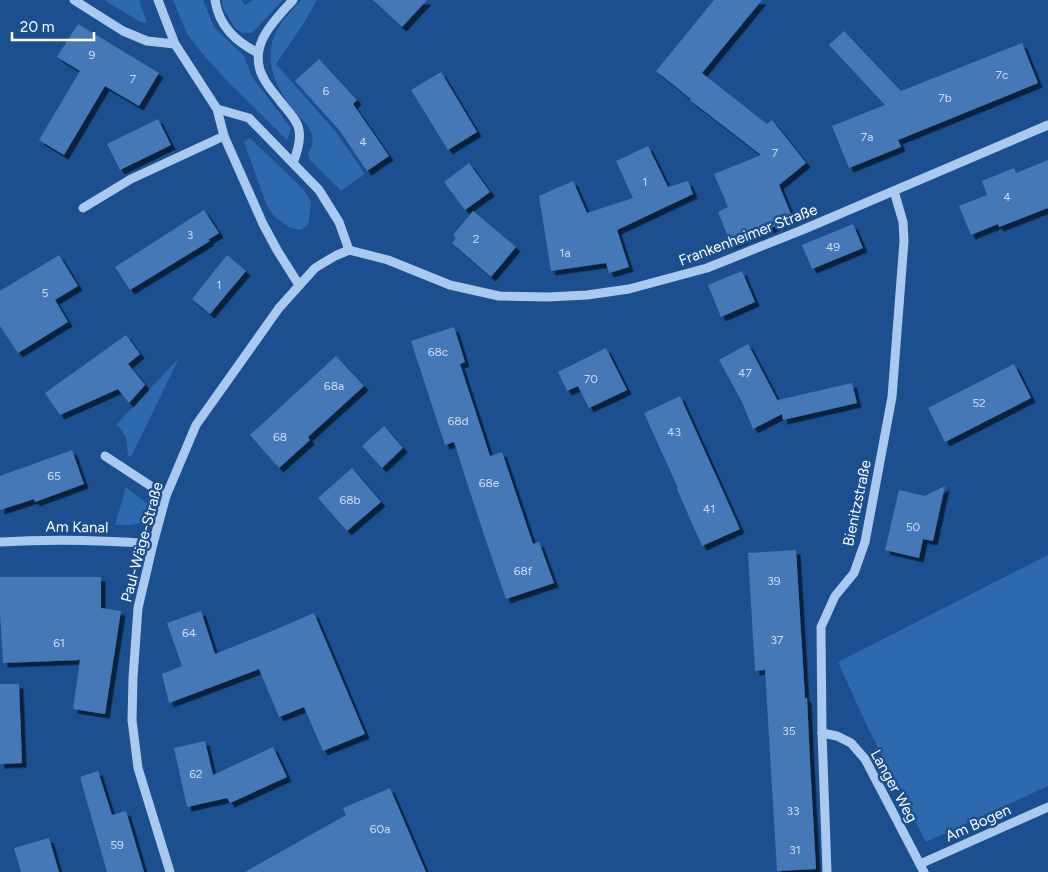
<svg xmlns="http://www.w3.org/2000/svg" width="1048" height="872" font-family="Figtree,sans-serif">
<defs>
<filter id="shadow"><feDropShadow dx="4.5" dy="4.5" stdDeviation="0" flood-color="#0009"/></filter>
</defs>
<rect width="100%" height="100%" fill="#1b4f8f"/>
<g fill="#2e69ad">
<path d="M104,0H139L147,22L142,23Z"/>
<path d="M173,0H203L214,27L244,56L252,77L291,128L287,140L227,81L202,53L187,34Z"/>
<path d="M222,0H241L245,5L253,0H283L252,33H242L235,28L223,8Z"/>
<path d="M301,0H317L304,23L276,64L335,131L365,174L341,191L310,160L308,154C311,148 314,142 312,135C310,126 303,121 297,114C277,91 261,60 277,30C283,19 293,9 301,0Z"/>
<path d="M250,138L304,190L311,202L310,212L308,224L301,230L290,228L276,218L267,206L244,142Z"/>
<path d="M179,358L131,457L128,456L126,437L117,424Z"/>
<path d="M126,487L149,505L140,523L132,525H115Z"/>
<path d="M1048,555V786L926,842L867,726L838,662Z"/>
</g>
<g fill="#4478b7" filter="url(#shadow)">
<path d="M373,0H427L402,27Z"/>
<path d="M714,0H762L702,73L767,124L772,120L806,163L779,185L793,219L731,244L718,212L728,207L714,174L761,155L690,100L691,99L656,71Z"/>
<path d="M78,24L159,73L139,106L105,86L64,155L39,140L80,71L57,57Z"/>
<path d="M844,31L901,91L1022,43L1038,83L898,140L901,147L849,168L832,126L885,105L829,45Z"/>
<path d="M319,59L357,100L353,104L389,156L367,171L340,131L295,81Z"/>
<path d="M441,72L477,132L448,150L411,90Z"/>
<path d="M158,119L171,145L120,170L107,144Z"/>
<path d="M648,146L668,187L688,181L693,194L617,230L629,267L609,273L606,263L551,271L539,196L573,181L587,213L633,198L616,161Z"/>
<path d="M1048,160V208L999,227L998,224L971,235L959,206L987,195L982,181L1014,168L1016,173Z"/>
<path d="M469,163L490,192L465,210L444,182Z"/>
<path d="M204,210L219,233L208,240L210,241L130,290L115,267Z"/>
<path d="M473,211L516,247L491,277L452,243L456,238L453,235Z"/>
<path d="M853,224L863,248L812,269L802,245Z"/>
<path d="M59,255L78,286L55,300L68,322L18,353L0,326V291Z"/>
<path d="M227,255L246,271L210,314L192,299Z"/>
<path d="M742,271L755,302L721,317L708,285Z"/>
<path d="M454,327L465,362L460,364L490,456L502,452L533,544L539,542L554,583L506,599L483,532L454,442L445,445L411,341Z"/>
<path d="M126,335L140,354L128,364L145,385L129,403L118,389L60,415L45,393Z"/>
<path d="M748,344L779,403L778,400L852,383L857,403L783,420L782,414L753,429L742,402L719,360Z"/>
<path d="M606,348L627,390L589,408L578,386L567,391L558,372Z"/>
<path d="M336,356L364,386L308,437L310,440L279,468L250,435Z"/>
<path d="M1014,364L1031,398L945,442L928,408Z"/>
<path d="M680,396L740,529L702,546L677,489L678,488L644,413Z"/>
<path d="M384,426L403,448L382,468L362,446Z"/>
<path d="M72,450L84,484L35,502L34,499L0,510V476Z"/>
<path d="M352,468L381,502L347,531L318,498Z"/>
<path d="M945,486L933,541L923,539L919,558L885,550L899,490L925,496Z"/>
<path d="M796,550L805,698H807L810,762L816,869L777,871L765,670L755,671L748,553Z"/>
<path d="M0,577H101V608L121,611L105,714L73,709L80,660L3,663L0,612Z"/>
<path d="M201,611L215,654L272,631L314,613L365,734L323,751L304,707L279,717L259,669L169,703L162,674L182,666L167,623Z"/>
<path d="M0,684H19L22,763L0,764Z"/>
<path d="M205,741L213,775L273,747L287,777L230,803L227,798L187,807L174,748Z"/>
<path d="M98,771L112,815L126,811L144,872H107L80,777Z"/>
<path d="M390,788L426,872H245L346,815L343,808Z"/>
<path d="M49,838L59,872H21L14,848Z"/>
</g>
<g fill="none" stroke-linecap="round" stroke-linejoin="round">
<g stroke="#a9c9ee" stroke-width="9">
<path d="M74,0L123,31L147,41L175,44"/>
<path d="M158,0L175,44L217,109L224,136L263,224L277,250L299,285"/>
<path d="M215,0C219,26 235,41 258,53"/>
<path d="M293,0C273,22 246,47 264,79C268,87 275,94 280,101C286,109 297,119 299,130C301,141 297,153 293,163"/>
<path d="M217,109L249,118L319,190L339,222L349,250"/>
<path d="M83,208L131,179L224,136"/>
<path d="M349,250L388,260L450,285L499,296L548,297L587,295L629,289L707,268L802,230L1048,125"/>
<path d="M105,456L166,496"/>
<path d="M0,542C51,539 102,540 153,544"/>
<path d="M822,733L837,736L851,743L865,759L924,872"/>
<path d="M920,864L1048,807"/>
<path d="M170,872L138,768L132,720L133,678L138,608L153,544L166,496L196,425L279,308L315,268L335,256L349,250"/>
<path d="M827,872L822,733L821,627L835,596L854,573L865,542L892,397L904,241L903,222L894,191"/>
</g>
</g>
<g text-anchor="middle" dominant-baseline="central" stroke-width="5" stroke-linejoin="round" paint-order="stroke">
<g font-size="12" fill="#d0dded">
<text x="92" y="55">9</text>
<text x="1002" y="75">7c</text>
<text x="133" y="79">7</text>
<text x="326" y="91">6</text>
<text x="945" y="98">7b</text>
<text x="867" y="137">7a</text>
<text x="363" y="142">4</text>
<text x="775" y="153">7</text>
<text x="645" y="182">1</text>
<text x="1007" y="197">4</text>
<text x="190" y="235">3</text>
<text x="476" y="239">2</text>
<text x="833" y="247">49</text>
<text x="565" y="253">1a</text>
<text x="219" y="285">1</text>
<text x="45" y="293">5</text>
<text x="438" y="352">68c</text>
<text x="745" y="373">47</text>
<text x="591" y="379">70</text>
<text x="334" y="386">68a</text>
<text x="979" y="403">52</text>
<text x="458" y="421">68d</text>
<text x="674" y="432">43</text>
<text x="280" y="437">68</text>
<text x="54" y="476">65</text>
<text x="489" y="483">68e</text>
<text x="350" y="500">68b</text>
<text x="709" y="509">41</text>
<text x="913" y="527">50</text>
<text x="523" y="571">68f</text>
<text x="774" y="581">39</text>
<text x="189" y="633">64</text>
<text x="777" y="640">37</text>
<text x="59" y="643">61</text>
<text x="789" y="731">35</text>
<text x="196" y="774">62</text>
<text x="793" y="811">33</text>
<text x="380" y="829">60a</text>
<text x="117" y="845">59</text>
<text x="795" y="850">31</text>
</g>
<g font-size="15" fill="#fff" stroke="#1b4f8f">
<text transform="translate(748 235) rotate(-21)">Frankenheimer Straße</text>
<text transform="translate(857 503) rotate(-78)">Bienitzstraße</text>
<text transform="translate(77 527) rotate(1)">Am Kanal</text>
<text transform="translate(142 542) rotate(-75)">Paul-Wäge-Straße</text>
<text transform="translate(894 786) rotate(61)">Langer Weg</text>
<text transform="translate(978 823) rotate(-24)">Am Bogen</text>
</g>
</g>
<path d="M12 32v8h82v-8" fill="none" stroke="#ffffff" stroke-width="2.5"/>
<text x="20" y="32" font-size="15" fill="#ffffff" stroke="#1b4f8f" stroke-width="4" paint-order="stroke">20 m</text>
</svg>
